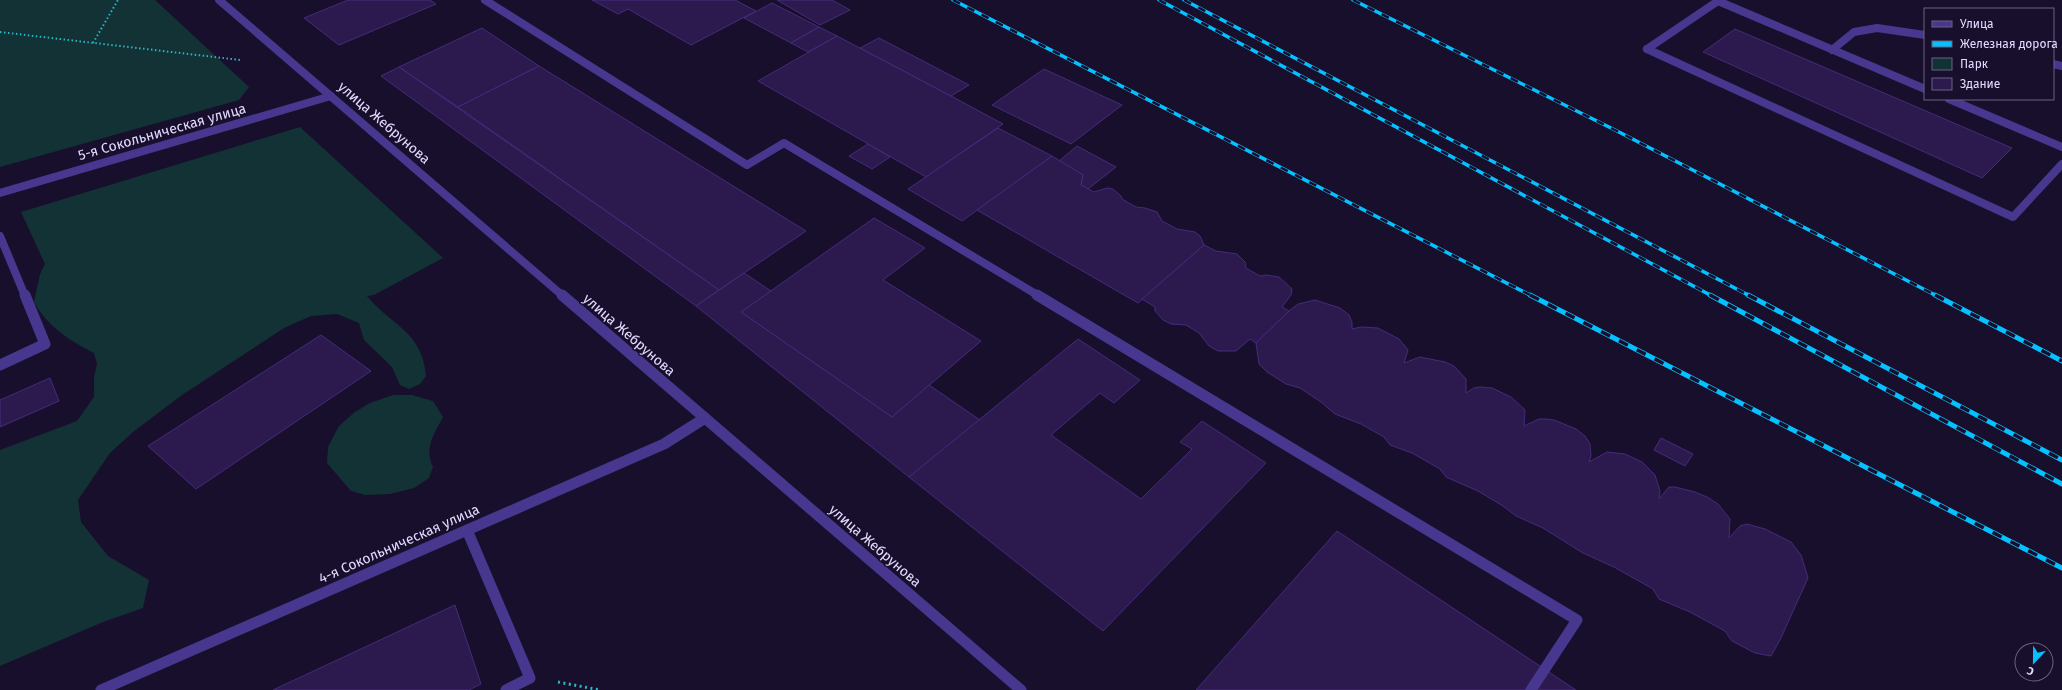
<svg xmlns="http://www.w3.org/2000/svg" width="2062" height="690" font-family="'Fira Sans',sans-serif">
<rect width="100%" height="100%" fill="#180f2c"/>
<g fill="#123236">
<path d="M0,0H155L249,87L239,100L0,167Z"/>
<path d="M300,127L443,258L374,295L367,296C390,325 422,330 426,376L420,384L409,389L400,385L392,367L364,340L359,323L337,314L311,316L284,328L182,395L133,432L110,453L78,500L81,522L108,556L149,580L143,608L103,622L0,666V450L77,421L94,397V377L97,364L94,353C70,341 47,326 34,302L40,274L45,264L21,212Z"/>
<path d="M393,395H412L433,401L443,417C434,434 424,448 433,467L429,478L414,488L390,494L365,495L351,491L327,463L328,447L339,426L355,412L370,403Z"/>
</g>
<g fill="#2c1a4e" stroke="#462a7c">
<path d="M348,0H430L436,4L339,45L304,18Z"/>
<path d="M592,0H735L756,11L691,45L628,9L618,14Z"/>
<path d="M777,0H832L850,10L820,25Z"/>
<path d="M772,3L819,27L791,43L744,18Z"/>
<path d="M819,27L837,36L808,52L791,43Z"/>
<path d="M482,28L539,66L458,107L399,67Z"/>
<path d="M1735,29L2012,148L1982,178L1703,52Z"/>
<path d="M837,36L951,96L1003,124L926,177L758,81Z"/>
<path d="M879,38L969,85L951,96L860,48Z"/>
<path d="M539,66L806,231L719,290L458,107Z"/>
<path d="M399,67L719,290L696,306L381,76Z"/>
<path d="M1044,69L1122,105L1071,144L992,105Z"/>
<path d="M998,128L1052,156L962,221L908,189Z"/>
<path d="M868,144L890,157L872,169L849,156Z"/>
<path d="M1077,146L1116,167L1088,189L1081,185L1083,175L1059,161Z"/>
<path d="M1052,156L1083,175L1081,185L1094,192L1107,188L1113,189L1121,196L1122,199L1136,207L1145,208L1157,212L1162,221L1177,229L1195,232L1200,236L1204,245L1138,303L977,210Z"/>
<path d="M874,218L925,248L883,280L981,341L892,417L741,312Z"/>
<path d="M1204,245L1216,251L1237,254L1245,262L1246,268L1260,276L1267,275L1279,277L1292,289L1291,295L1282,307L1289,311L1256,343L1250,339L1236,351H1218L1209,346L1199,333L1186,325L1171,324L1163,320L1155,311V307L1142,299Z"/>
<path d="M744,273L771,291L741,312L892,417L929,385L980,420L909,477L696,306Z"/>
<path d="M1315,300L1340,308L1349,315L1352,322V329L1361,327L1378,328L1399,339L1408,350L1404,363L1420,357L1445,362L1454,366L1466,379V393L1474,388L1480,387L1492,388L1511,397L1525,410L1524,426L1539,419H1546L1554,420L1576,429L1585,436L1590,444L1591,456L1589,462L1607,452L1625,454L1642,462L1655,475L1660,491L1659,499L1669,487H1675L1695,492L1707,497L1718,504L1730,519L1729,538L1740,526L1747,524L1765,529L1791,542L1801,555L1808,578L1780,640L1771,656L1755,653L1732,641L1725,631L1690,612L1659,599L1653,589L1614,567L1583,553L1543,528L1516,516L1503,506L1478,491L1446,477L1440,469L1412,453L1390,445L1384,437L1361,424L1335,414L1321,402L1300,388L1286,384L1267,372L1259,364L1256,343L1289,311L1298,304Z"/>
<path d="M321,335L371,371L196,489L148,446Z"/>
<path d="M1078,339L1140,380L1114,403L1100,393L1051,435L1141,499L1192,449L1180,442L1202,421L1266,463L1103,631L909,477Z"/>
<path d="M50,378L59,401L0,427V400Z"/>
<path d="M1661,438L1693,454L1685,466L1654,450Z"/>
<path d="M1337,531L1576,690H1196Z"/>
<path d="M455,605L481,684L469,690H273Z"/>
</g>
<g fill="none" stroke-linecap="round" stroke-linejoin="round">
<g stroke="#27b7c5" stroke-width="2" stroke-dasharray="1.5 2.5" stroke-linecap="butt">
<path d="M0,32L240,60"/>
<path d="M93,43L118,0"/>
</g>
<path stroke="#27b7c5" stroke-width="3" stroke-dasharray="2 3.5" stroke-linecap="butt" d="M558,682L600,690"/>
<g stroke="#47378e" stroke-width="8">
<path d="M485,0L747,165L784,143L1039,296"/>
<path d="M1647,49L2013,217L2062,164"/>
<path d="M1647,49L1718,1L1925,89"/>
<path d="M1832,50L1854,32L1877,28L1925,35"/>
<path d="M2053,64L2062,66"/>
<path d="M1949,99L2062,147"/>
<path d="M0,236L25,296"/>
</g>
<g stroke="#47378e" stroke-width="11">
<path d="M1037,295L1577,620L1531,690"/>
<path d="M0,365L45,344L25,295"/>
<path d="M467,530L530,678L506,690"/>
</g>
<path stroke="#47378e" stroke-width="8" d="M0,193L331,96"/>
<path stroke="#47378e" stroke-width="11" d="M101,690L664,444L705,418"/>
<path stroke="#47378e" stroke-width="8" d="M219,0L563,296"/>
<path stroke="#47378e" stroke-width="11" d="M562,295L1021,690"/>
<defs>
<g id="rail-far1">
<path d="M953,0L1532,296"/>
<path d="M1159,0L1712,296"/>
<path d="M1184,0L1750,296"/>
<path d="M1353,0L1617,131L1937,296"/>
</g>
<g id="rail">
<path d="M1530,295L2062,568"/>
<path d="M1710,295L2062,484"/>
<path d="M1748,295L2062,460"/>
<path d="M1935,295L2062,361"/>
</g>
</defs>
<use href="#rail-far1" stroke="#06c1ff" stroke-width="3.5"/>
<use href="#rail" stroke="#06c1ff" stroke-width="5"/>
<use href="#rail-far1" stroke="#180f2c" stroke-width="2.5" stroke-dasharray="8" stroke-linecap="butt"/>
<use href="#rail" stroke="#180f2c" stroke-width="3.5" stroke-dasharray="10" stroke-linecap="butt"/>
</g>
<g text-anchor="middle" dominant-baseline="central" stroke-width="3" stroke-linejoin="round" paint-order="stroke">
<g font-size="14" fill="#e4daff" stroke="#180f2c">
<text transform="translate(384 123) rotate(41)">улица Жебрунова</text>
<text transform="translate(162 132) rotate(-16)">5-я Сокольническая улица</text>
<text transform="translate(629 335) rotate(41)">улица Жебрунова</text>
<text transform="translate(399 544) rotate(-24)">4-я Сокольническая улица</text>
<text transform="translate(875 546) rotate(41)">улица Жебрунова</text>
</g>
</g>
<rect x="1924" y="8" width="130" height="92" fill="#180f2c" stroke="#6a6080"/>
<rect x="1932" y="21" width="20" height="6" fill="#47378e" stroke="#6a6080"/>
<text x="1960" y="28" font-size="12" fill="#e4daff">Улица</text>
<rect x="1932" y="41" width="20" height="6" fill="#06c1ff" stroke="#6a6080"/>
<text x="1960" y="48" font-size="12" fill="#e4daff">Железная дорога</text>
<rect x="1932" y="58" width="20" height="12" fill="#123236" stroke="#6a6080"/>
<text x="1960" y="68" font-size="12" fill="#e4daff">Парк</text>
<rect x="1932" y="78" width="20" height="12" fill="#2c1a4e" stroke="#6a6080"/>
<text x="1960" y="88" font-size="12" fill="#e4daff">Здание</text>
<g transform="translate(2034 662) rotate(202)"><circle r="19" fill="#180f2c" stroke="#6a6080"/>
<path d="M0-3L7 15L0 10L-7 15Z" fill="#06c1ff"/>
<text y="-6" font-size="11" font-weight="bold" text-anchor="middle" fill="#e4daff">С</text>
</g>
</svg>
